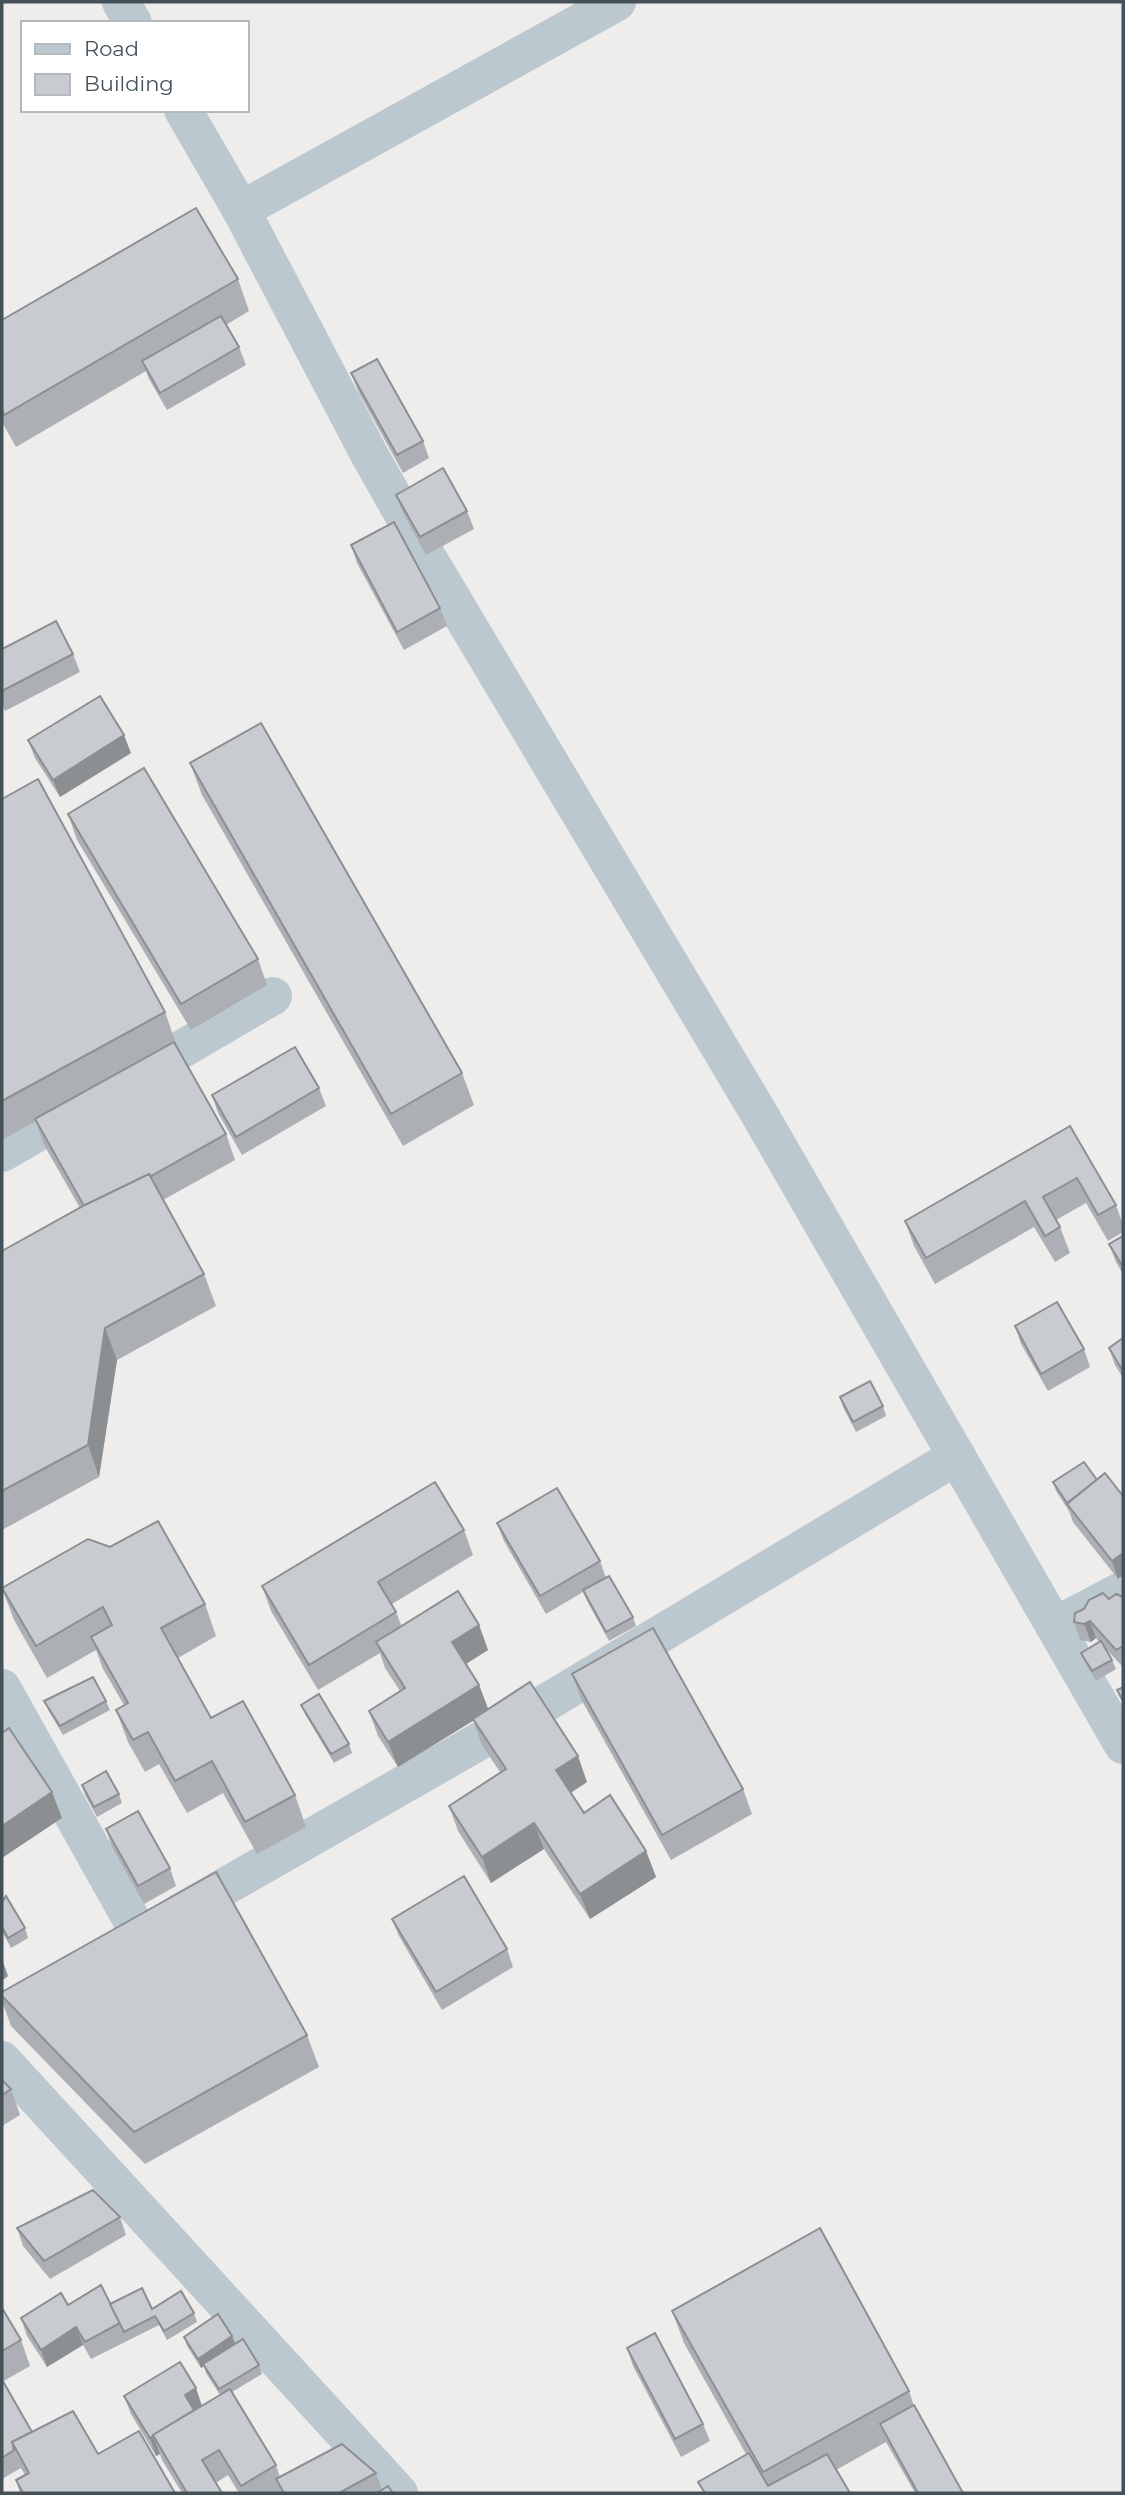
<svg xmlns="http://www.w3.org/2000/svg" width="1125" height="2495" font-family="Montserrat,sans-serif">
<rect width="100%" height="100%" fill="#efecec"/>
<g fill="none" stroke-linecap="round" stroke-linejoin="round">
<g stroke="#bcc8cf" stroke-width="38">
<path d="M121,2L133,23"/>
<path d="M183,110L241,210L369,454L426,555L757,1110L1123,1745"/>
<path d="M241,210L617,2"/>
<path d="M134,1077L273,996"/>
<path d="M2,1153L85,1105"/>
<path d="M1060,1623L1123,1590"/>
<path d="M2,1688L140,1935"/>
<path d="M179,1913L539,1707L957,1456"/>
<path d="M2,2060L399,2493"/>
</g>
</g>
<g fill="#acafb4">
<path d="M238,279L249,311L226,325L239,347L246,365L167,410L149,379L146,371L16,447L2,422V320Z"/>
<path d="M351,373L423,441L429,458L403,473L358,391Z"/>
<path d="M396,495L467,511L474,529L426,555L403,513Z"/>
<path d="M351,545L440,608L447,626L404,650L357,563Z"/>
<path d="M2,649L73,654L80,672L5,711L2,704Z"/>
<path d="M28,740L131,753L60,797L35,758Z"/>
<path d="M190,763L462,1073L474,1105L403,1146L202,795Z"/>
<path d="M2,799L165,1012L176,1044L175,1045L226,1134L235,1160L163,1200L204,1274L216,1306L117,1360L99,1477L2,1530V1251L80,1208L44,1145L36,1121L2,1140Z"/>
<path d="M68,814L258,959L267,985L191,1030L77,840Z"/>
<path d="M319,1088L326,1106L242,1155L218,1113L212,1095Z"/>
<path d="M1070,1126L1116,1205L1123,1225V1232L1108,1241L1086,1203L1056,1220L1060,1227L1070,1253L1055,1262L1034,1227L935,1284L914,1246L905,1221Z"/>
<path d="M1123,1236V1274L1116,1262L1109,1244Z"/>
<path d="M1015,1326L1084,1349L1090,1367L1048,1391L1021,1344Z"/>
<path d="M1123,1338V1378L1115,1365L1109,1348Z"/>
<path d="M840,1397L883,1406L886,1416L856,1432L843,1407Z"/>
<path d="M1097,1480L1123,1496V1575L1118,1579L1073,1522L1069,1511L1056,1491L1053,1482Z"/>
<path d="M497,1523L600,1561L606,1578L633,1617L636,1626L609,1641L586,1599L583,1592L546,1614L504,1541Z"/>
<path d="M464,1530L473,1555L392,1604L396,1612L402,1627L479,1625L488,1650L466,1664L479,1685L488,1709L587,1782L571,1792L584,1813L646,1851L656,1877L590,1919L544,1849L491,1883L458,1831L449,1806L500,1772L482,1745L473,1720L398,1767L378,1736L369,1711L400,1691L385,1668L380,1653L318,1690L271,1611L262,1586Z"/>
<path d="M2,1588L205,1604L216,1636L178,1658L211,1718L295,1795L306,1827L257,1854L223,1793L187,1813L159,1764L145,1772L128,1742L116,1710L124,1705L103,1669L96,1650L47,1678L14,1620Z"/>
<path d="M1123,1597V1667L1106,1649L1112,1660L1116,1669L1096,1681L1085,1662L1081,1653L1099,1642L1096,1638L1091,1642L1080,1640L1074,1622L1109,1599Z"/>
<path d="M572,1674L743,1789L752,1814L671,1860L581,1699Z"/>
<path d="M44,1701H106L110,1710L63,1735L48,1710Z"/>
<path d="M301,1705L349,1744L352,1753L334,1763L305,1714Z"/>
<path d="M82,1785L119,1794L122,1803L97,1817L85,1795Z"/>
<path d="M106,1829L170,1868L176,1886L144,1904L112,1847Z"/>
<path d="M2,1902L25,1928L28,1938L11,1948L2,1931Z"/>
<path d="M392,1919L507,1949L513,1967L442,2010L399,1936Z"/>
<path d="M2,1992L307,2035L319,2067L145,2164L11,2026L2,2001Z"/>
<path d="M2,2080L11,2089L20,2115L2,2126Z"/>
<path d="M120,2217L126,2235L50,2279L23,2246L17,2228Z"/>
<path d="M110,2304L194,2313L197,2322L167,2340L159,2325L91,2359L83,2345L47,2367L27,2336L21,2318L68,2305Z"/>
<path d="M2,2308L21,2340L30,2366L2,2382Z"/>
<path d="M672,2311L909,2391L914,2406L963,2493H915L886,2442L836,2470L850,2493H703L698,2482L746,2454L684,2343Z"/>
<path d="M232,2336L235,2344L259,2365L262,2374L232,2392L276,2465L280,2478L376,2473L382,2490L377,2493H239L228,2475L216,2483L222,2493H182L162,2460L160,2454L156,2456L131,2414L124,2396L202,2405L220,2395L206,2373L204,2366L201,2368L187,2346L184,2337Z"/>
<path d="M627,2348L703,2424L710,2441L681,2457L633,2366Z"/>
<path d="M2,2385L32,2432L98,2454L175,2493H20L16,2480L25,2475L21,2468L2,2479Z"/>
</g>
<g fill="#8c8f92">
<path d="M124,735L131,753L60,797L53,780Z"/>
<path d="M105,1328L117,1360L99,1477L88,1445Z"/>
<path d="M1123,1553V1575L1118,1579L1112,1561Z"/>
<path d="M1090,1621L1096,1638L1091,1642L1084,1624Z"/>
<path d="M479,1625L488,1650L461,1667L452,1642Z"/>
<path d="M479,1685L489,1711L398,1767L388,1742Z"/>
<path d="M578,1756L587,1782L566,1796L556,1770Z"/>
<path d="M52,1792L62,1818L2,1858V1826Z"/>
<path d="M534,1823L544,1849L491,1883L482,1857Z"/>
<path d="M646,1851L656,1877L590,1919L580,1894Z"/>
<path d="M2,1959L8,1976L2,1981Z"/>
<path d="M76,2327L83,2345L47,2367L41,2350Z"/>
<path d="M232,2336L236,2345L201,2368L198,2359Z"/>
<path d="M196,2388L202,2406L201,2429L185,2395Z"/>
<path d="M153,2436L160,2454L156,2456L150,2438Z"/>
</g>
<g fill="#c8ccd1" stroke="#8c8f92" stroke-width="2">
<path d="M196,208L238,279L4,415L2,410V320Z"/>
<path d="M221,316L239,347L160,393L142,361Z"/>
<path d="M377,359L423,441L397,455L351,373Z"/>
<path d="M443,468L467,511L420,537L396,495Z"/>
<path d="M394,522L440,608L397,632L351,545Z"/>
<path d="M56,621L73,654L2,691V649Z"/>
<path d="M100,696L124,735L53,780L28,740Z"/>
<path d="M261,723L462,1073L391,1114L190,763Z"/>
<path d="M144,768L258,959L181,1004L68,814Z"/>
<path d="M38,779L165,1012L2,1101V799Z"/>
<path d="M174,1042L226,1134L151,1176L149,1174L84,1206L35,1119Z"/>
<path d="M295,1047L319,1088L236,1137L212,1095Z"/>
<path d="M1070,1126L1116,1205L1098,1215L1077,1178L1043,1197L1060,1227L1045,1236L1025,1201L926,1258L905,1221Z"/>
<path d="M149,1174L204,1274L105,1328L88,1445L2,1491V1251L85,1205Z"/>
<path d="M1123,1236V1267L1109,1244Z"/>
<path d="M1057,1302L1084,1349L1041,1374L1015,1326Z"/>
<path d="M1123,1338V1371L1109,1348Z"/>
<path d="M870,1381L883,1406L853,1422L840,1397Z"/>
<path d="M1084,1462L1097,1480L1067,1503L1053,1482Z"/>
<path d="M1105,1473L1123,1496V1553L1112,1561L1067,1504Z"/>
<path d="M435,1482L464,1530L378,1582L396,1612L309,1665L262,1586Z"/>
<path d="M557,1488L600,1561L540,1596L497,1523Z"/>
<path d="M158,1521L205,1604L161,1628L211,1718L243,1701L295,1795L245,1822L212,1761L175,1781L148,1732L133,1740L116,1710L128,1703L91,1637L112,1625L103,1607L36,1646L2,1588L88,1539L110,1547Z"/>
<path d="M609,1576L633,1617L606,1632L583,1590Z"/>
<path d="M458,1591L479,1625L452,1642L479,1685L388,1742L369,1711L405,1688L376,1642Z"/>
<path d="M1103,1593L1109,1599L1116,1594L1123,1597V1646L1116,1650L1090,1621L1084,1624L1074,1622L1075,1613L1084,1609L1089,1600Z"/>
<path d="M653,1628L743,1789L662,1835L572,1674Z"/>
<path d="M1101,1641L1112,1660L1092,1671L1081,1653Z"/>
<path d="M93,1677L106,1701L60,1726L44,1701Z"/>
<path d="M530,1682L578,1756L556,1770L584,1813L610,1795L646,1851L580,1894L534,1823L482,1857L449,1806L506,1769L473,1719Z"/>
<path d="M1123,1687V1701L1117,1690Z"/>
<path d="M319,1694L349,1744L331,1754L301,1705Z"/>
<path d="M9,1728L52,1792L2,1826V1733Z"/>
<path d="M106,1771L119,1794L94,1807L82,1785Z"/>
<path d="M138,1811L170,1868L138,1886L106,1829Z"/>
<path d="M216,1872L307,2035L134,2132L2,1996V1992Z"/>
<path d="M464,1876L507,1949L436,1992L392,1919Z"/>
<path d="M6,1896L25,1928L8,1938L2,1927V1902Z"/>
<path d="M2,2080L11,2089L2,2095Z"/>
<path d="M93,2190L120,2217L44,2261L17,2228Z"/>
<path d="M820,2228L909,2391L763,2472L672,2311Z"/>
<path d="M101,2285L120,2323L85,2342L76,2327L41,2350L21,2318L61,2293L68,2305Z"/>
<path d="M142,2288L152,2309L181,2291L194,2313L164,2331L155,2316L124,2332L110,2304Z"/>
<path d="M2,2308L21,2340L2,2351Z"/>
<path d="M218,2314L232,2336L198,2359L184,2337Z"/>
<path d="M655,2333L703,2424L675,2439L627,2348Z"/>
<path d="M243,2339L259,2365L219,2389L203,2364Z"/>
<path d="M180,2362L196,2388L185,2395L194,2410L153,2435V2436L150,2438L124,2396Z"/>
<path d="M4,2383L32,2432L12,2442L14,2450L2,2458V2385Z"/>
<path d="M230,2389L276,2465L241,2486L219,2450L202,2460L222,2493H187L153,2435Z"/>
<path d="M914,2405L963,2493H918L880,2424Z"/>
<path d="M73,2411L98,2454L139,2431L175,2493H23L16,2480L29,2473L12,2442Z"/>
<path d="M342,2444L376,2473L339,2493H284L276,2479Z"/>
<path d="M749,2453L768,2486L827,2454L850,2493H705L698,2482Z"/>
<path d="M388,2486L393,2493H377Z"/>
</g>
<rect width="1125" height="2495" fill="none" stroke="#445159" stroke-width="7"/>
<rect x="21" y="21" width="228" height="91" fill="#ffffff" stroke="#b4b9bd" stroke-width="2"/>
<rect x="35" y="44" width="35" height="10" fill="#bcc8cf" stroke="#b4b9bd" stroke-width="2"/>
<text x="84" y="56" font-size="21" fill="#445159">Road</text>
<rect x="35" y="74" width="35" height="21" fill="#c8ccd1" stroke="#b4b9bd" stroke-width="2"/>
<text x="84" y="91" font-size="21" fill="#445159">Building</text>
</svg>
